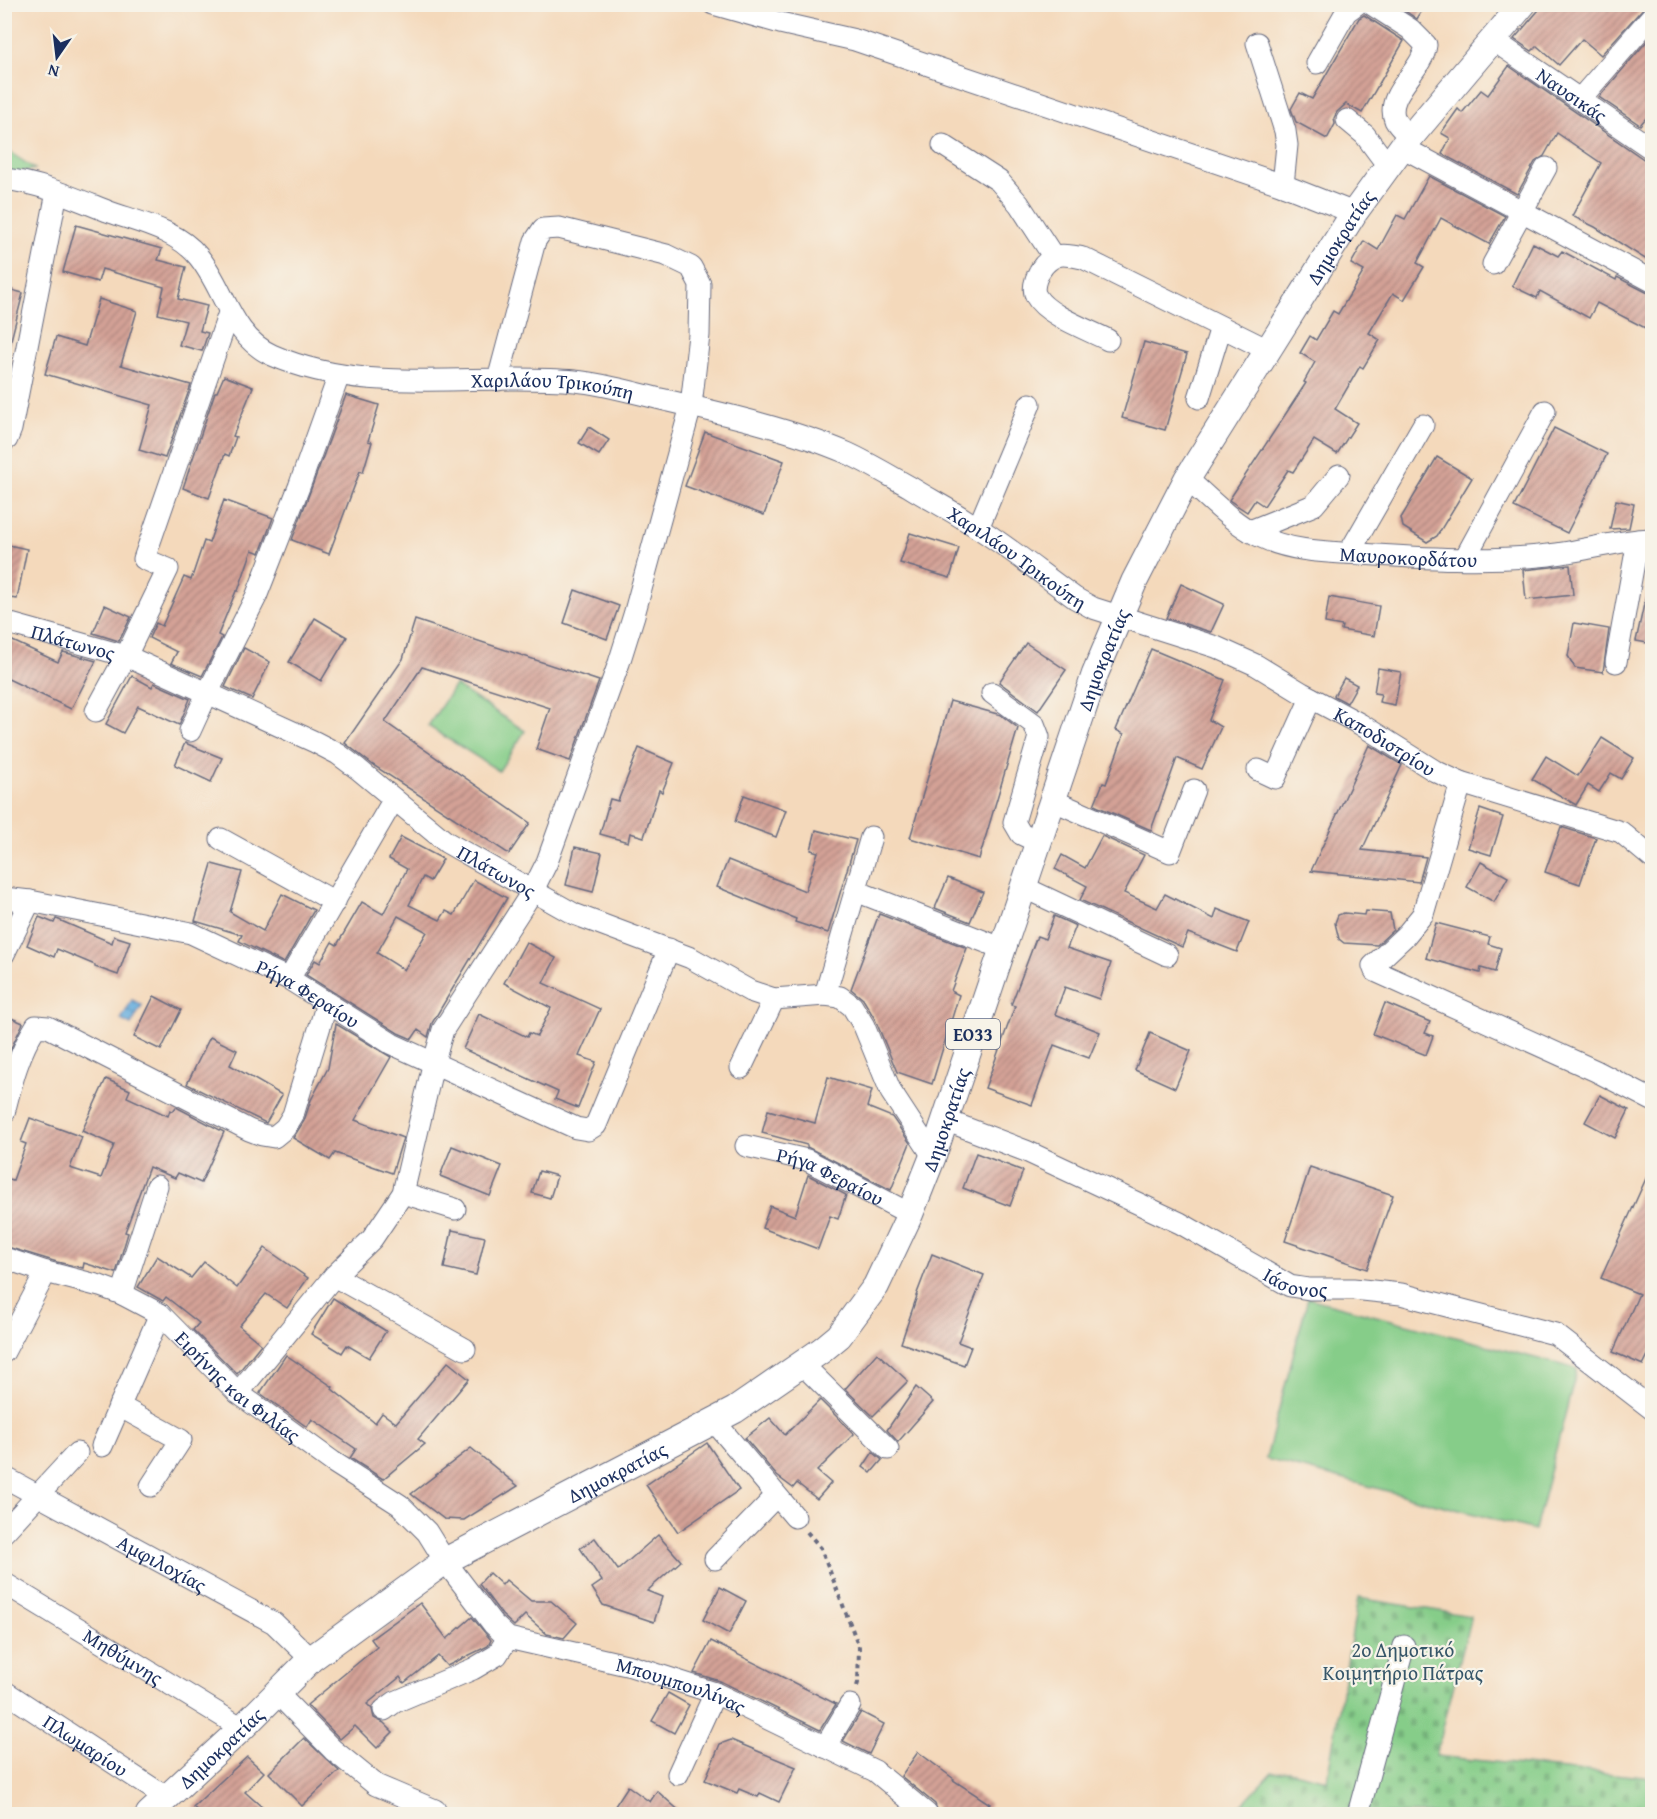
<svg xmlns="http://www.w3.org/2000/svg" width="1657" height="1819" font-family="'Gentium Book Plus',serif">
<defs>
<pattern id="cemetery-stones" width="16" height="16" patternUnits="userSpaceOnUse" patternTransform="scale(1.5)"><rect width="16" height="16" fill="#86cd89"/><path d="M2 7V4a2 2 0 0 1 4 0v3zM10 15v-3a2 2 0 0 1 4 0v3z" fill="#73b079"/></pattern>
<pattern id="water-waves" width="16" height="10" patternUnits="userSpaceOnUse" patternTransform="scale(1.5)"><rect width="16" height="10" fill="#68aede"/><path d="M0 5q4-4 8 0t8 0" fill="none" stroke="#558eb7"/></pattern>
<pattern id="building-hatch" width="6" height="6" patternUnits="userSpaceOnUse" patternTransform="scale(1.5)"><rect width="6" height="6" fill="#d4a296"/><path d="M-1 1l2-2M0 6l6-6M5 7l2-2" fill="none" stroke="#ab847e"/></pattern>
</defs>
<rect width="100%" height="100%" fill="#f7f3e8"/>
<filter id="ink" filterUnits="userSpaceOnUse"><feTurbulence type="fractalNoise" baseFrequency=".0167" numOctaves="2"/><feDisplacementMap in="SourceGraphic" scale="12" xChannelSelector="R" yChannelSelector="G"/><feConvolveMatrix kernelMatrix="1 2 1 2 8 2 1 2 1" color-interpolation-filters="sRGB"/></filter>
<filter id="wash" filterUnits="userSpaceOnUse"><feTurbulence type="fractalNoise" baseFrequency=".008" numOctaves="4" result="noise"/><feDisplacementMap in="SourceGraphic" scale="24" xChannelSelector="R" yChannelSelector="G"/><feGaussianBlur stdDeviation="1.35" result="paint"/><feColorMatrix in="noise" values="0 0 0 0 0 0 0 0 0 0 0 0 0 0 0 0 0 1.4 0 .05"/><feComposite in="paint" operator="in"/></filter>
<g filter="url(#wash)">
<rect width="100%" height="100%" fill="#f4d9bb"/>
<g fill="#86cd89" stroke="#507e74" stroke-width="1.5">
<path d="M5,149L35,169L5,175Z"/>
<path d="M455,685L525,731L499,771L428,726Z"/>
<path d="M1308,1298L1577,1369L1535,1530L1266,1459Z"/>
</g>
<path fill="url(#cemetery-stones)" stroke="#507e74" stroke-width="1.5" d="M1358,1598L1471,1616L1436,1756L1652,1778V1814H1233L1272,1772L1289,1771L1327,1780Z"/>
<path fill="url(#water-waves)" stroke="#426e9e" stroke-width="1.5" d="M132,1000L142,1005L131,1025L121,1020Z"/>
<g id="blocks">
<g fill="url(#building-hatch)" fill-rule="evenodd">
<path d="M1395,4H1426L1417,19Z"/>
<path d="M1544,4H1647L1601,55L1582,39L1559,65L1537,46L1532,51L1514,39Z"/>
<path d="M1364,15L1404,41L1362,113L1346,104L1337,112L1334,118L1335,124L1327,139L1296,122L1291,109L1300,93L1312,99L1359,18Z"/>
<path d="M1647,41L1653,45V110L1640,125L1599,97Z"/>
<path d="M1509,66L1645,160L1653,162V264L1595,227L1572,216L1601,163L1557,133L1544,156L1535,162L1517,194L1442,154L1450,138L1441,133L1458,109L1462,113L1481,90L1488,95Z"/>
<path d="M1429,176L1505,216L1489,244L1441,218L1417,263L1424,267L1404,300L1393,293L1369,333L1380,340L1363,368L1360,366L1335,409L1357,423L1337,454L1314,440L1293,472L1288,470L1264,506L1255,500L1247,512L1229,500L1306,383L1304,382L1315,362L1300,353L1310,336L1316,340L1333,311L1338,314L1364,271L1351,264L1364,241L1378,250L1397,215L1405,219Z"/>
<path d="M76,225L162,249L158,260L186,267L178,299L207,306L200,331L208,333L202,351L179,345L186,321L158,314L164,287L102,269L98,282L63,272Z"/>
<path d="M1533,243L1558,256L1562,251L1616,280L1617,277L1646,292L1653,294V332L1597,303L1589,318L1540,291L1537,298L1512,286Z"/>
<path d="M4,288L23,293L10,344L4,343Z"/>
<path d="M99,299L137,311L121,365L191,385L165,458L139,450L152,405L45,374L56,337L85,346Z"/>
<path d="M1144,342L1187,354L1165,430L1122,418Z"/>
<path d="M224,376L253,387L233,436L236,437L229,456L225,454L209,498L183,488L215,392H217Z"/>
<path d="M346,395L379,405L368,441L372,442L363,472L360,471L329,554L292,540Z"/>
<path d="M589,427L609,440L599,455L579,443Z"/>
<path d="M1554,428L1607,454L1567,533L1514,507Z"/>
<path d="M705,432L784,461L764,515L685,486Z"/>
<path d="M1437,457L1472,478L1437,536L1427,542L1403,527L1401,518Z"/>
<path d="M224,500L273,518L260,553L252,550L238,591H236L218,635L222,637L202,676L171,663L177,652L149,638L156,623L162,626L184,577L191,580L204,541L209,543Z"/>
<path d="M1616,500L1634,504L1629,528L1610,529Z"/>
<path d="M910,533L959,548L950,578L900,563Z"/>
<path d="M4,544L27,549L17,599L4,597Z"/>
<path d="M1570,565L1573,595L1526,600L1523,570Z"/>
<path d="M1181,584L1224,604L1211,632L1166,618Z"/>
<path d="M575,590L619,606L607,639L564,623Z"/>
<path d="M1646,595L1653,596V644L1636,641Z"/>
<path d="M1329,597L1379,606L1374,636L1341,630L1342,626L1325,623Z"/>
<path d="M105,605L131,617L119,641L93,633Z"/>
<path d="M315,618L347,637L321,681L289,662Z"/>
<path d="M415,620L599,681L570,761L536,749L550,708L422,667L385,722L530,823L509,854L373,765L345,743L403,659Z"/>
<path d="M1574,623L1609,629L1603,672L1575,668L1568,656Z"/>
<path d="M4,637L58,662L63,652L96,661L71,709L4,677Z"/>
<path d="M1026,643L1066,670L1038,711L999,682Z"/>
<path d="M244,648L270,662L252,699L225,687Z"/>
<path d="M1151,649L1225,680L1209,720L1221,727L1202,769L1177,758L1151,830L1094,805L1103,783L1106,784L1124,734L1116,730Z"/>
<path d="M1378,668L1401,672L1395,705L1379,702L1381,694L1374,693Z"/>
<path d="M132,676L152,687L154,683L190,699L179,725L138,706L123,733L106,724Z"/>
<path d="M1344,678L1357,685L1347,703L1334,696Z"/>
<path d="M950,701L1001,715L1018,728L979,859L910,838Z"/>
<path d="M1602,738L1634,758L1621,779L1611,773L1599,792L1588,785L1576,805L1532,779L1546,756L1578,776Z"/>
<path d="M185,743L222,758L211,782L175,765Z"/>
<path d="M1369,745L1402,765L1362,850L1426,857L1419,882L1311,871Z"/>
<path d="M639,748L674,763L662,792L659,790L644,837L630,833L628,842L600,834L610,799L618,801Z"/>
<path d="M744,795L786,810L776,837L735,822Z"/>
<path d="M1480,809L1503,817L1491,855L1468,848Z"/>
<path d="M1561,827L1596,838L1580,884L1545,872Z"/>
<path d="M816,830L856,840L828,933L795,922L796,919L717,887L728,860L805,891L818,852L811,850Z"/>
<path d="M1102,836L1144,855L1124,893L1157,908L1165,894L1214,919L1217,909L1249,922L1237,952L1188,933L1182,947L1080,900L1087,886L1055,869L1062,855L1085,868Z"/>
<path d="M401,837L443,859L430,881L423,877L409,905L440,920L446,911L454,915L474,880L507,898L432,1023L428,1037L418,1030L412,1039L398,1033L306,975L315,960L320,963L332,942L337,945L362,902L383,914L407,869L389,859ZM398,916L427,932L404,970L377,953Z"/>
<path d="M575,847L602,853L593,892L566,885Z"/>
<path d="M1481,862L1508,877L1494,902L1467,887Z"/>
<path d="M212,864L242,872L230,912L263,931L282,894L314,910L284,963L239,941L242,935L195,921Z"/>
<path d="M948,878L983,892L970,922L935,908Z"/>
<path d="M1365,911L1390,913L1393,930L1377,945L1344,943L1339,939L1335,923L1338,915L1344,913L1364,915Z"/>
<path d="M879,914L967,948L951,991L959,995L932,1084L897,1072L875,1019L863,999L851,989Z"/>
<path d="M1054,916L1076,926L1067,948L1111,963L1099,999L1065,987L1055,1014L1100,1032L1089,1058L1054,1045L1032,1105L985,1088L1015,1006L1011,1005L1037,936L1045,939Z"/>
<path d="M39,917L54,923L56,919L59,920L112,943L114,936L130,941L118,975L95,967V965L57,949L54,957L27,945Z"/>
<path d="M1436,923L1490,937L1488,944L1501,948L1495,972L1481,968L1480,973L1426,958Z"/>
<path d="M526,942L556,958L543,983L600,1009L579,1056L596,1062L578,1108L555,1099L558,1092L463,1049L479,1014L527,1037L529,1033L537,1036L551,1008L504,983Z"/>
<path d="M154,996L181,1010L161,1050L134,1037Z"/>
<path d="M1385,1003L1430,1022L1425,1033L1433,1036L1426,1055L1373,1034Z"/>
<path d="M4,1015L23,1023L4,1063Z"/>
<path d="M336,1024L391,1057L355,1120L403,1138L392,1173L335,1153L330,1160L293,1138L304,1121L311,1100L328,1068Z"/>
<path d="M1150,1033L1191,1051L1175,1088L1135,1070Z"/>
<path d="M210,1037L237,1050L230,1065L282,1095L266,1123L187,1084Z"/>
<path d="M828,1077L872,1090L867,1107L892,1117L910,1143L891,1190L807,1147V1145L762,1133L768,1110L815,1123Z"/>
<path d="M106,1079L130,1090L127,1097L168,1116L170,1110L173,1111L176,1107L224,1132L201,1183L178,1173L175,1178L149,1167L125,1232L128,1233L116,1273L84,1263L83,1268L57,1262L4,1246V1178L13,1180L26,1144L21,1142L30,1118L82,1137L70,1168L101,1178L114,1145L82,1131Z"/>
<path d="M1600,1095L1629,1110L1615,1138L1585,1122Z"/>
<path d="M452,1146L502,1166L490,1196L440,1176Z"/>
<path d="M976,1153L1023,1171L1010,1206L963,1188Z"/>
<path d="M1653,1163V1345L1643,1365L1613,1352L1639,1294L1601,1278Z"/>
<path d="M1310,1167L1393,1195L1367,1269L1285,1241Z"/>
<path d="M539,1171L557,1176L550,1198L532,1193Z"/>
<path d="M808,1175L846,1195L838,1219L830,1216L818,1249L762,1228L770,1206L795,1216Z"/>
<path d="M452,1230L485,1237L476,1275L444,1268Z"/>
<path d="M265,1248L308,1278L287,1308L266,1294L239,1326L261,1344L237,1374L193,1330L199,1323L166,1297L163,1301L138,1287L157,1256L191,1278L204,1262L237,1288Z"/>
<path d="M932,1254L984,1275L958,1342L971,1347L964,1365L901,1343L917,1296H916Z"/>
<path d="M333,1298L386,1331L369,1358L347,1345L342,1353L311,1334Z"/>
<path d="M877,1353L908,1381L873,1416L845,1389Z"/>
<path d="M286,1355L333,1387L332,1389L375,1423L382,1413L396,1423L448,1362L469,1379L418,1439L425,1444L383,1479L350,1458L356,1449L312,1419L307,1427L260,1393Z"/>
<path d="M916,1387L933,1402L898,1442L887,1430Z"/>
<path d="M820,1400L854,1434L817,1471L831,1483L817,1499L797,1483L793,1488L777,1476L745,1438L770,1418L785,1435Z"/>
<path d="M707,1443L739,1490L678,1532L646,1485Z"/>
<path d="M471,1448L518,1486L464,1520L444,1519L411,1494Z"/>
<path d="M873,1452L882,1460L871,1473L863,1467Z"/>
<path d="M658,1535L681,1561L647,1591L662,1597L654,1622L603,1605L592,1588L602,1581L580,1548L595,1538L618,1570Z"/>
<path d="M489,1573L502,1585L506,1580L531,1601H551L577,1623L564,1638L547,1634L525,1615L514,1626L502,1615L479,1584Z"/>
<path d="M720,1587L746,1601L729,1634L703,1620Z"/>
<path d="M420,1603L447,1639L472,1617L491,1640L488,1646L447,1666L438,1656L404,1683L400,1677L367,1704L372,1709L374,1718L384,1723L393,1732L377,1748L355,1726L340,1739L307,1705L377,1647L371,1639Z"/>
<path d="M711,1641L836,1704L820,1730L720,1681L694,1673Z"/>
<path d="M668,1693L689,1705L674,1733L652,1721Z"/>
<path d="M861,1712L884,1724L869,1754L843,1741Z"/>
<path d="M304,1738L339,1771L302,1806L269,1773Z"/>
<path d="M731,1740L796,1767L779,1802L760,1793L758,1797L739,1789L737,1793L705,1780L720,1744Z"/>
<path d="M918,1752L954,1779L953,1780L990,1804L983,1815H939L935,1804L901,1776Z"/>
<path d="M247,1757L264,1772L245,1792L271,1815H203L193,1807Z"/>
<path d="M628,1786L650,1802L657,1791L684,1815H609Z"/>
</g>
</g>
</g>
<g filter="url(#ink)">
<use href="#blocks" fill-opacity="0" stroke="#676a7f" stroke-width="1.5"/>
<g fill="none" stroke-linecap="round" stroke-linejoin="round">
<defs>
<g id="minor">
<path d="M713,4L780,23L855,40L1283,185L1354,213"/>
<path d="M1371,4L1410,29L1426,45C1423,71 1384,94 1395,120C1398,126 1405,132 1410,137"/>
<path id="s1" d="M1493,40L1652,149"/>
<path d="M1257,43L1285,131L1287,145L1283,185"/>
<path d="M1317,63L1346,12L1357,4"/>
<path d="M1580,99L1652,16"/>
<path d="M1347,120L1365,135L1388,166"/>
<path d="M943,145L999,181L1019,204L1053,256"/>
<path d="M1402,147L1652,281"/>
<path id="s2" d="M4,179C40,183 74,198 107,211C137,222 177,230 198,256C225,288 230,336 272,355C367,397 474,372 575,381C606,384 638,394 669,401C725,414 794,430 847,453C869,463 890,476 910,487C929,499 949,509 967,521C1005,544 1039,572 1075,598L1093,608L1216,647L1256,665L1302,693L1360,724L1435,771L1461,783L1621,832L1652,858"/>
<path d="M1493,264L1546,168"/>
<path d="M1108,340C1089,330 1046,315 1036,296C1031,287 1038,272 1044,265C1057,251 1066,255 1083,258L1268,350"/>
<path d="M1199,398L1221,327"/>
<path d="M4,440L7,439L11,429L57,192"/>
<path id="s3" d="M1187,479C1209,498 1232,523 1259,536C1291,552 1327,552 1361,554C1422,558 1488,562 1549,555C1584,551 1618,540 1652,539"/>
<path d="M978,528L1030,404"/>
<path d="M1250,531L1314,505L1339,475"/>
<path d="M1349,553L1423,425"/>
<path d="M1465,558L1545,411"/>
<path id="s4" d="M4,622L126,656L315,742L338,754L358,769L446,842L574,914L691,958L750,991L774,999L825,995L840,997L852,1006L864,1026L891,1092L933,1156"/>
<path d="M1616,662L1638,540"/>
<path d="M992,693L1034,724L1039,737L1014,822L1021,834L1038,842"/>
<path d="M96,711L126,656L168,569L144,559L229,313"/>
<path d="M190,731L207,694L256,597L299,487L339,375"/>
<path d="M1258,770L1275,778L1311,698"/>
<path d="M1461,783L1423,914L1406,935L1373,966L1375,971L1596,1071L1652,1100"/>
<path d="M1052,800L1170,852L1194,790"/>
<path d="M221,839L335,902"/>
<path d="M1023,887L1167,955"/>
<path d="M856,891L1001,948"/>
<path id="s5" d="M4,898L30,901L191,933L289,979L392,1044L576,1128L588,1130L596,1125L669,949"/>
<path d="M4,954L30,901"/>
<path d="M289,979L394,799"/>
<path d="M825,995L871,837"/>
<path d="M741,1068L774,999"/>
<path d="M4,1113C12,1081 18,1055 36,1026L48,1027L249,1130L262,1135L274,1137L285,1128L293,1115L327,1003"/>
<path id="s6" d="M945,1120L1026,1151L1180,1223L1290,1286L1309,1289H1353L1401,1294L1555,1334L1652,1409"/>
<path id="s7" d="M746,1146L807,1160L910,1214"/>
<path d="M403,1193L455,1209"/>
<path id="s8" d="M4,1258L46,1272L100,1286L122,1294L160,1314L238,1393L333,1462L400,1505L427,1532L445,1561L493,1624L508,1638L631,1666L715,1693L875,1771L927,1814"/>
<path d="M334,1276L465,1349"/>
<path d="M122,1294L157,1186"/>
<path d="M4,1352L46,1272"/>
<path d="M802,1364L888,1449"/>
<path d="M238,1393L334,1276L372,1239L403,1193L434,1061L443,1030L532,892L547,862L619,663L634,615L691,406L699,335L700,284L691,267L666,255L559,228L543,229L535,241L498,380"/>
<path d="M119,1406L181,1440L151,1486"/>
<path d="M714,1421L795,1517"/>
<path d="M102,1446L160,1314"/>
<path id="s9" d="M4,1477L274,1623L311,1659"/>
<path d="M4,1532L77,1453"/>
<path d="M715,1559L776,1496"/>
<path id="s10" d="M4,1583L242,1728"/>
<path id="s11" d="M4,1691L167,1798"/>
<path d="M277,1693L333,1750L376,1785L435,1810"/>
<path d="M384,1710L395,1702L473,1669L497,1655L508,1638"/>
<path d="M825,1747L850,1705"/>
<path d="M678,1774L715,1693"/>
<path d="M1358,1814L1404,1646"/>
</g>
<g id="major">
<path id="s12" d="M149,1814L242,1728L311,1659L445,1561L735,1410L822,1350L839,1336L876,1286L910,1214L933,1156L1095,674L1134,582L1187,479L1354,213L1402,147L1523,4"/>
</g>
</defs>
<use href="#minor" stroke="#676a7f" stroke-width="23"/>
<use href="#major" stroke="#676a7f" stroke-width="28"/>
<path stroke="#676a7f" stroke-width="4" stroke-dasharray="4.5 4.5" stroke-linecap="butt" d="M807,1532L821,1548L859,1647L858,1683L856,1689"/>
<use href="#minor" stroke="#fff" stroke-width="21"/>
<use href="#major" stroke="#fff" stroke-width="26"/>
</g>
</g>
<g text-anchor="middle" dominant-baseline="central" stroke-width="4.5" stroke-linejoin="round" paint-order="stroke">
<rect fill="#f7f3e8" stroke="#5d6a87" stroke-width="1.5" x="946" y="1019" width="54" height="30" rx="4.5"/>
<g font-size="18" font-weight="bold" fill="#1b2f5e">
<text x="973" y="1034">ΕΟ33</text>
</g>
<g font-size="20" fill="#1b2f5e" stroke="#f7f3e8">
<text stroke="none"><textPath href="#s1" startOffset="96">Ναυσικάς</textPath></text>
<text stroke="none"><textPath href="#s12" startOffset="2060">Δημοκρατίας</textPath></text>
<text stroke="none"><textPath href="#s2" startOffset="621">Χαριλάου Τρικούπη</textPath></text>
<text stroke="none"><textPath href="#s3" startOffset="244">Μαυροκορδάτου</textPath></text>
<text stroke="none"><textPath href="#s2" startOffset="1125">Χαριλάου Τρικούπη</textPath></text>
<text stroke="none"><textPath href="#s4" startOffset="72">Πλάτωνος</textPath></text>
<text stroke="none"><textPath href="#s12" startOffset="1574">Δημοκρατίας</textPath></text>
<text stroke="none"><textPath href="#s2" startOffset="1539">Καποδιστρίου</textPath></text>
<text stroke="none"><textPath href="#s4" startOffset="558">Πλάτωνος</textPath></text>
<text stroke="none"><textPath href="#s5" startOffset="322">Ρήγα Φεραίου</textPath></text>
<text stroke="none"><textPath href="#s12" startOffset="1088">Δημοκρατίας</textPath></text>
<text stroke="none"><textPath href="#s7" startOffset="90">Ρήγα Φεραίου</textPath></text>
<text stroke="none"><textPath href="#s6" startOffset="388">Ιάσονος</textPath></text>
<text stroke="none"><textPath href="#s8" startOffset="273">Ειρήνης και Φιλίας</textPath></text>
<text stroke="none"><textPath href="#s12" startOffset="584">Δημοκρατίας</textPath></text>
<text stroke="none"><textPath href="#s9" startOffset="180">Αμφιλοχίας</textPath></text>
<text stroke="none"><textPath href="#s10" startOffset="140">Μηθύμνης</textPath></text>
<text stroke="none"><textPath href="#s8" startOffset="826">Μπουμπουλίνας</textPath></text>
<text stroke="none"><textPath href="#s11" startOffset="98">Πλωμαρίου</textPath></text>
<text stroke="none"><textPath href="#s12" startOffset="98">Δημοκρατίας</textPath></text>
</g>
<g font-size="20" fill="#365669" stroke="#f7f3e8">
<text x="1403" y="1649">2o Δημοτικό<tspan x="1403" dy="23">Κοιμητήριο Πάτρας</tspan></text>
</g>
</g>
<rect width="1657" height="1819" fill="none" stroke="#f7f3e8" stroke-width="24"/>
<g transform="translate(57 57) rotate(194)" stroke="#f7f3e8" stroke-width="4.5" paint-order="stroke">
<path d="M0-4.5L10 22L0 15L-10 22Z" fill="#1b2f5e"/>
<text y="-9" font-size="16" font-weight="bold" text-anchor="middle" fill="#1b2f5e">N</text>
</g>
</svg>
